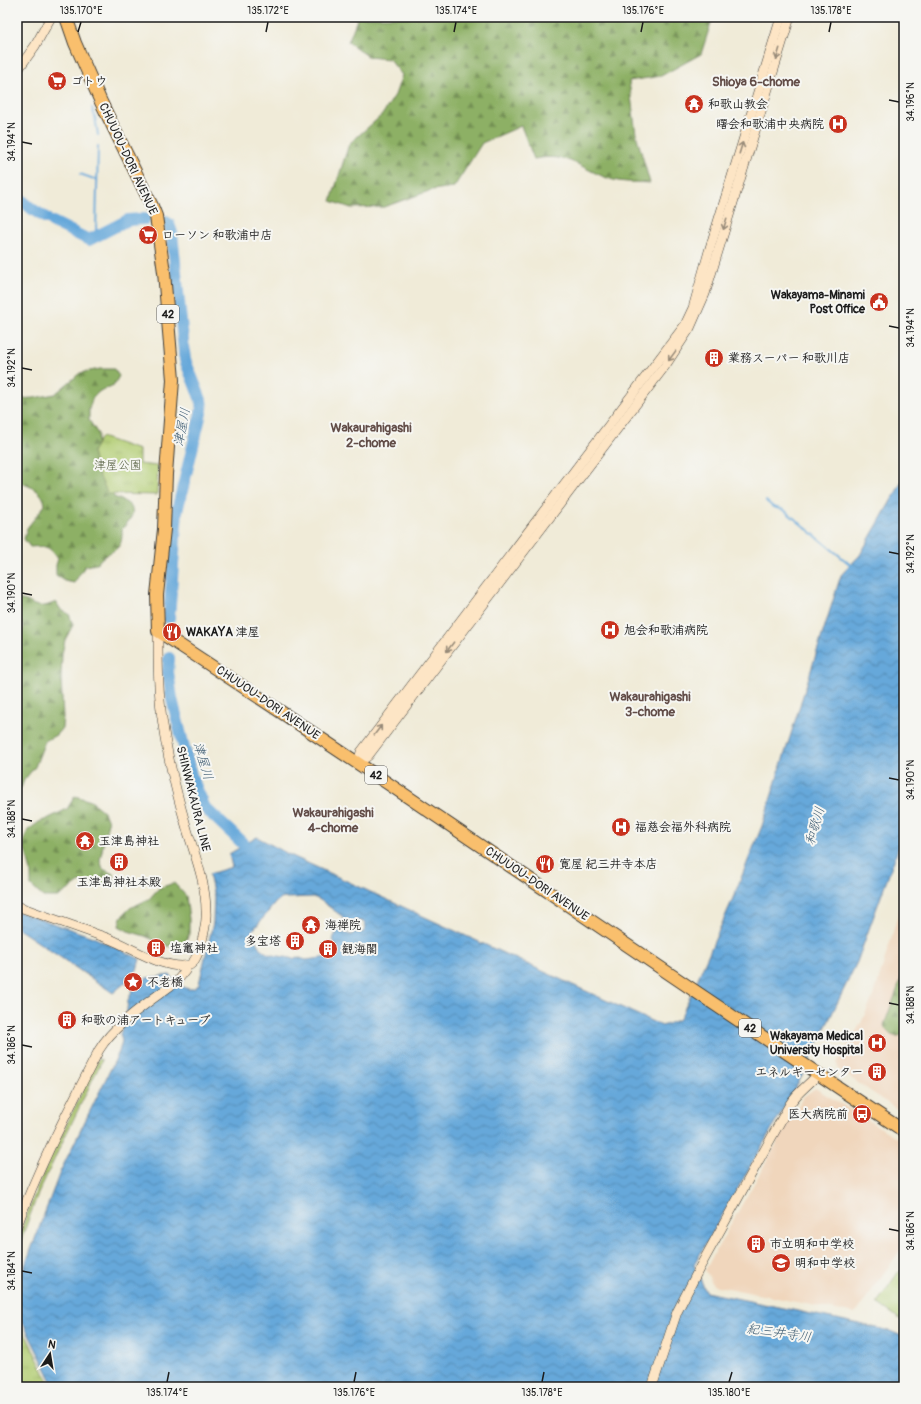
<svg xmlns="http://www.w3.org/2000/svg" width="921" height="1404" font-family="Pangolin,'Klee One',sans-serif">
<defs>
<pattern id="forest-firs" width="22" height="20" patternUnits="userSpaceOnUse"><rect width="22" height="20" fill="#8db065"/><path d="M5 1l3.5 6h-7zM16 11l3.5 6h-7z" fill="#728e52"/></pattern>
<pattern id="park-tufts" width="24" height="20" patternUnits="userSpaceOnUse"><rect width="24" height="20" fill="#b2cd73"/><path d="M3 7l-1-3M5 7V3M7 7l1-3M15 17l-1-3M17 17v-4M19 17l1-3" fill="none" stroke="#98af63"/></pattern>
<pattern id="water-waves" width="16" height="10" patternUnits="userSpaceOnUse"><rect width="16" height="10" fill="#66a8da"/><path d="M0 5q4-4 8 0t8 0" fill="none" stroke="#5388b0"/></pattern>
</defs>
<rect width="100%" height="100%" fill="#f6f6f2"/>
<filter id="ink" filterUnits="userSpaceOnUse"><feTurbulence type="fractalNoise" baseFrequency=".025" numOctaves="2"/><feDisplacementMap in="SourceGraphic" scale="8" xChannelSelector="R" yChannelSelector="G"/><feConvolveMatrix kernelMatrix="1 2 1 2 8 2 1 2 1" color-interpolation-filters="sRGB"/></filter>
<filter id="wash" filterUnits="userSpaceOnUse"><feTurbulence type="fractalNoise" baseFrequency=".012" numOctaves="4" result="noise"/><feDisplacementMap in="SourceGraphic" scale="16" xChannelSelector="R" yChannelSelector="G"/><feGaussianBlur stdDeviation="0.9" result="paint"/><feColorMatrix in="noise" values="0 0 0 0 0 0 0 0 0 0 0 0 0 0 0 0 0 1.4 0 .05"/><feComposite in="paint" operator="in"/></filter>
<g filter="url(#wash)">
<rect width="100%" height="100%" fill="#f0ebd8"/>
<g fill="#f0d6bc">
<path d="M904,895V1114L838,1069L837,1063L861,1023L875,992Z"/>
<path d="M815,1088L904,1142V1245L855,1314L713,1285L705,1270L803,1097Z"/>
</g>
<path fill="#b2cd73" stroke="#677448" d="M899,1271L904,1275V1322L877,1303Z"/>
<g fill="url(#forest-firs)" stroke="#546640">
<path d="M358,17H713L701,54L661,76L629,81L636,134L650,183C639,182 621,183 610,179C580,169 570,152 534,159L521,126L482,143L454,187L432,190L384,207L351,208L331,201L349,144L382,115L395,95L402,75L389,59L369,57L348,42Z"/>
<path d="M100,369H114L119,376L114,385L100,391L93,397L89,409V420L98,434L97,448L114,497C136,505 138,512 122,529C124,556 108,547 97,564L85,566L74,583L65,581L56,575V565L58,559C49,545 45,546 30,547L24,539L27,528L45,505C44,492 32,487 21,483L17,485V399L34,398L55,394L80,373Z"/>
<path d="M17,600C29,599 30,605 39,606C45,607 51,604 56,602L61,610L69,614L73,625L65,640L62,654L61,678L63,717L62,728L56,735L45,741L35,767L24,780L21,788L17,787V644L21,637L24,626L17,616Z"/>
<path d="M75,796L91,801L104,812L108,822L100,860L103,869L113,874L116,881L101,884L80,882L58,897H43L31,886V871L23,842L28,830L39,822L47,819L67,809Z"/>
<path d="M174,883L186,896L189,919V934L183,947L167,946L145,936L128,931L119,926L121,917L130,908L149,899L159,888Z"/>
<path d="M904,971V1034C894,1039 888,1035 884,1025Z"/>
</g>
<g fill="url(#park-tufts)" stroke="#677448">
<path d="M101,437L139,450V464L158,466L157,495L108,494L96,469L92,452Z"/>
<path d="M98,1059L102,1060L59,1149L37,1196L17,1251V1240L41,1178Z"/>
<path d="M17,1322L28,1339L51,1387H17Z"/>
</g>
<path fill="url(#water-waves)" stroke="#41627b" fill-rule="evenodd" d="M904,478V829L896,855L857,962L802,1076L694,1265L706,1292L855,1323L890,1331L904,1337V1387H55L17,1311V1287L60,1172L119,1052L122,1041L120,1034L126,1018L128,1000L131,994L132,988L126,982L113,993L17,928V911L93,937L140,959L137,970L134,973L143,981L146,978L170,975C177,982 189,997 199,984L213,923L214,897L209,874L232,867L229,854L257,837L290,855L662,1026L680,1019L731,903L762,826L841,575L860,555ZM313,897L320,900L343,917L344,920L332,940L335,944L332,958L329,957L306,960L297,957L293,959C277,954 265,958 257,943C254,939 253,936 252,931L255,928L276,902L280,899L287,898ZM356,920L364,922L366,928L363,933L359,931L357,932H354L352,935L341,932L342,928L347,925H351V923Z"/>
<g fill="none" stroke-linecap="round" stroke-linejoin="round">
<g stroke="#66a8da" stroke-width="2">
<path d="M92,108L95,117L98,135"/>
<path d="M98,146L96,231L101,235"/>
<path d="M80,174L97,180"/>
<path d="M766,501L773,507L784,510L852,566"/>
</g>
<g stroke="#66a8da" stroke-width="12">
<path d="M17,196L32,209L46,218"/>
<path d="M53,222L89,240L128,220L145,219"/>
<path d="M166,222L169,224L172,233L185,360L201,400L202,409L177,511L169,618"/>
<path d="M169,658L168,672L172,699L191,775L205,808L252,852"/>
</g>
</g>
</g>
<g filter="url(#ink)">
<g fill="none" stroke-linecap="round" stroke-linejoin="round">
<defs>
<g id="secondary">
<path d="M17,71L35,46L51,17"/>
<path d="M358,763L368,756L665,366L690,328L705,294L790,17"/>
<path d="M358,763L361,752L685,325L693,308L709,251L781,17"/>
<path d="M17,906C47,917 77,927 107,938C130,946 164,971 190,965C200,958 207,924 206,911C206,883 195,856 187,829C177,795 168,760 163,725C158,694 158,663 158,631"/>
<path d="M17,1226C39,1165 70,1107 99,1050C115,1023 152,1000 177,981L185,971L186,966"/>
<path d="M652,1387L677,1312L700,1267L790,1104C797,1092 809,1085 818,1074"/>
</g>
<path id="highway" d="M66,17L75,43L101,102L152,206L156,216L164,272L173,380L166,474L164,529L157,595L158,631C409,794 654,966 904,1131"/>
</defs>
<use href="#secondary" stroke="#3c3b38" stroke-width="10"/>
<use href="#highway" stroke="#3c3b38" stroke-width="14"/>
<use href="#secondary" stroke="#fde5c5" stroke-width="9"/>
<use href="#highway" stroke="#f9bf6d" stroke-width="12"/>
</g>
<defs><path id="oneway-shaft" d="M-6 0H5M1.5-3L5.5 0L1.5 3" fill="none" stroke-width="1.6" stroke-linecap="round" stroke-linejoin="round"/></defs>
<g stroke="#988b79">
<use href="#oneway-shaft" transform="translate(778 54) rotate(107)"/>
<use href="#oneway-shaft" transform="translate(741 148) rotate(-73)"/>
<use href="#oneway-shaft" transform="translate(725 224) rotate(107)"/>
<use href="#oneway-shaft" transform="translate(672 356) rotate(126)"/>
<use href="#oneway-shaft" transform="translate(450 647) rotate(127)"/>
<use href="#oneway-shaft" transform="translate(378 730) rotate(-53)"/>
</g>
</g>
<path fill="none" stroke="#1c1c1c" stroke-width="1.5" d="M78,32L81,22M266,32L268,22M454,32L456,22M641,32L643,22M829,32L831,22M889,100L899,102M22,142L32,144M889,326L899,328M22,368L32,370M889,552L899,554M22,593L32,595M889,778L899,780M22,819L32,821M889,1003L899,1005M22,1045L32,1047M889,1229L899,1231M22,1271L32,1273M167,1382L169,1372M354,1382L356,1372M542,1382L544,1372M729,1382L732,1372"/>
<defs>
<symbol id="supermarket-disc" viewBox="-11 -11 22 22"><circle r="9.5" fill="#c8321e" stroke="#f6f6f2"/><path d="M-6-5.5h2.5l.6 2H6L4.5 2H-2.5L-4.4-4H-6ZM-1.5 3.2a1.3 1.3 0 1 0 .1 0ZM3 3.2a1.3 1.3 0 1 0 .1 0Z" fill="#fff"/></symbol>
<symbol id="temple-disc" viewBox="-11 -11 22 22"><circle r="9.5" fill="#c8321e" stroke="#f6f6f2"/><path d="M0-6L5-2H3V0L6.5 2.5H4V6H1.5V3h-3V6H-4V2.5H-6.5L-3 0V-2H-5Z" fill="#fff"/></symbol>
<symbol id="hospital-disc" viewBox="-11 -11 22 22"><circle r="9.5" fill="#c8321e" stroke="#f6f6f2"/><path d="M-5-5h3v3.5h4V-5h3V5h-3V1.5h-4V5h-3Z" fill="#fff"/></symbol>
<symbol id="civic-disc" viewBox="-11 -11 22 22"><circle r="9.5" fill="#c8321e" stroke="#f6f6f2"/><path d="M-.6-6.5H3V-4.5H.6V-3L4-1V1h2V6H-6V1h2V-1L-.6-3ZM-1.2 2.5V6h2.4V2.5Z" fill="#fff"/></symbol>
<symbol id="building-disc" viewBox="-11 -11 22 22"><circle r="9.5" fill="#c8321e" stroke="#f6f6f2"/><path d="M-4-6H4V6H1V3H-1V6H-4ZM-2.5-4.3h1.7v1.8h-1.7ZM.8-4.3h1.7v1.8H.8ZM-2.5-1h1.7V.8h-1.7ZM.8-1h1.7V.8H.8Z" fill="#fff"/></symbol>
<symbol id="restaurant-disc" viewBox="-11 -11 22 22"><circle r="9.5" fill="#c8321e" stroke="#f6f6f2"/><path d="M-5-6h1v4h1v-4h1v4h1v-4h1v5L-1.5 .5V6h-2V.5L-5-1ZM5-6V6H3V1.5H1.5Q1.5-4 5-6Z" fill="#fff"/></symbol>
<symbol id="sight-disc" viewBox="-11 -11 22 22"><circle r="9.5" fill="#c8321e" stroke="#f6f6f2"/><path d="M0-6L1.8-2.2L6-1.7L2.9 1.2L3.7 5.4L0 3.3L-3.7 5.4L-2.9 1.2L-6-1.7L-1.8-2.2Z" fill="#fff"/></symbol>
<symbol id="bus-disc" viewBox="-11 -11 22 22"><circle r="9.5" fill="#c8321e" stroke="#f6f6f2"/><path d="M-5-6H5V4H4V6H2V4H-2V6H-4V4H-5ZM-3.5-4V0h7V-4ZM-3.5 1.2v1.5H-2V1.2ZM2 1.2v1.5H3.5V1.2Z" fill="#fff"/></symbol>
<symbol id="school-disc" viewBox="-11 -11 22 22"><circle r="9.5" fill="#c8321e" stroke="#f6f6f2"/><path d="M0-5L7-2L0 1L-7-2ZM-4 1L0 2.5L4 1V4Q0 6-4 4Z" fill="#fff"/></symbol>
</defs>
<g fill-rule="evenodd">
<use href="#supermarket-disc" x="46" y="70" width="22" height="22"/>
<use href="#temple-disc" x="683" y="93" width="22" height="22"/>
<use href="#hospital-disc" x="827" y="113" width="22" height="22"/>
<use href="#supermarket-disc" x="137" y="224" width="22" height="22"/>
<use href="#civic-disc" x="868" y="291" width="22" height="22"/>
<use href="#building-disc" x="703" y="347" width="22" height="22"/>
<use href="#hospital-disc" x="599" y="619" width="22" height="22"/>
<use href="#restaurant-disc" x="161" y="621" width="22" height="22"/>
<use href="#hospital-disc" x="610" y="816" width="22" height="22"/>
<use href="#temple-disc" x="74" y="830" width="22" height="22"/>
<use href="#building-disc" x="108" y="851" width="22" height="22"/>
<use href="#restaurant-disc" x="534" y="853" width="22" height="22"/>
<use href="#temple-disc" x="300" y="914" width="22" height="22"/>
<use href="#building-disc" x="284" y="930" width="22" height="22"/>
<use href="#building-disc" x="145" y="937" width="22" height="22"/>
<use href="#building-disc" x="317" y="938" width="22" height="22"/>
<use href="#sight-disc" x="122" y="971" width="22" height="22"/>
<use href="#building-disc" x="56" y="1009" width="22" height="22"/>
<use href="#hospital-disc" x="866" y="1032" width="22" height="22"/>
<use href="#building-disc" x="866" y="1061" width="22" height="22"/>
<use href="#bus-disc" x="851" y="1103" width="22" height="22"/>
<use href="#building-disc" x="745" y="1233" width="22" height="22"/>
<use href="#school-disc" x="770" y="1252" width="22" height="22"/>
</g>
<g text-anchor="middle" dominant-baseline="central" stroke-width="4" stroke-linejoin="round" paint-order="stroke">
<g fill="#f6f6f2" stroke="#5d5d5c" stroke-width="1">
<rect x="157" y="305" width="22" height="18" rx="3"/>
<rect x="365" y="766" width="22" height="18" rx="3"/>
<rect x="739" y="1019" width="22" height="18" rx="3"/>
</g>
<g font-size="11" font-weight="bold" fill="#1c1c1c">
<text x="168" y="314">42</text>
<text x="376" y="775">42</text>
<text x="750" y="1028">42</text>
</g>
<g font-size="12" font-weight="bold" fill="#1c1c1c" stroke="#f6f6f2" text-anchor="start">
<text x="71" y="81">ゴトウ</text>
<text x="708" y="104">和歌山教会</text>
<text x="824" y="124" text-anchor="end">曙会和歌浦中央病院</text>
<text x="162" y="235">ローソン 和歌浦中店</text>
<text x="865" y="295" text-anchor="end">Wakayama-Minami<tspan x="865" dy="14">Post Office</tspan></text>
<text x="728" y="358">業務スーパー 和歌川店</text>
<text x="624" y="630">旭会和歌浦病院</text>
<text x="186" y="632">WAKAYA 津屋</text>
<text x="635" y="827">福慈会福外科病院</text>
<text x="99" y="841">玉津島神社</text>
<text x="559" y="864">寛屋 紀三井寺本店</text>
<text x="119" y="882" text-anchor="middle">玉津島神社本殿</text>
<text x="325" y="925">海禅院</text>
<text x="281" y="941" text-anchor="end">多宝塔</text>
<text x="170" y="948">塩竃神社</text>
<text x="342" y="949">観海閣</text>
<text x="147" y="982">不老橋</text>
<text x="81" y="1020">和歌の浦アートキューブ</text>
<text x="863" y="1036" text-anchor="end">Wakayama Medical<tspan x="863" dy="14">University Hospital</tspan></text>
<text x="863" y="1072" text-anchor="end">エネルギーセンター</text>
<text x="848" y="1114" text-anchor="end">医大病院前</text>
<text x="770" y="1244">市立明和中学校</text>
<text x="795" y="1263">明和中学校</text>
</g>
<g font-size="12" fill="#1c1c1c" stroke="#f6f6f2">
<text transform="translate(128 159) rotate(65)">CHUUOU-DORI AVENUE</text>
<text transform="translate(268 703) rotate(34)">CHUUOU-DORI AVENUE</text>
<text transform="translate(193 799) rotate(76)">SHINWAKAURA LINE</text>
<text transform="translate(537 884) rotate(34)">CHUUOU-DORI AVENUE</text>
</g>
<g font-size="12" fill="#505a3a" stroke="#f6f6f2">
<text x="118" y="465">津屋公園</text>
</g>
<g font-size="13" font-weight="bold" fill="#624d48" stroke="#f6f6f2">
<text x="756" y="82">Shioya 6-chome</text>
<text x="371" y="428">Wakaurahigashi<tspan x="371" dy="15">2-chome</tspan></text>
<text x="650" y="697">Wakaurahigashi<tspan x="650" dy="15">3-chome</tspan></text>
<text x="333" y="813">Wakaurahigashi<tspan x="333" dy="15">4-chome</tspan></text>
</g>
<g font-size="13" font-style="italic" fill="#3d5b71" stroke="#f6f6f2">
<text transform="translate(182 427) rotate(-79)">津屋川</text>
<text transform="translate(203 761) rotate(73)">津屋川</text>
<text transform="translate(815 826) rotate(-74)">和歌川</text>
<text transform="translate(779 1333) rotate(8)">紀三井寺川</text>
</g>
</g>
<rect width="921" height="1404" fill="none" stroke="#f6f6f2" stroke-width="44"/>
<g transform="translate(50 1354) rotate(12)" stroke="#f6f6f2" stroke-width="3" paint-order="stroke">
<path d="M0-3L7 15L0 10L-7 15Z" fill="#1c1c1c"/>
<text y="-6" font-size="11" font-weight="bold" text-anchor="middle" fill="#1c1c1c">N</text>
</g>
<rect x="22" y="22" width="877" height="1360" fill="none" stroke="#1c1c1c" stroke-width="1.5"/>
<g font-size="10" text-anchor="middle" fill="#1c1c1c">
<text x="81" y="14">135.170°E</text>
<text x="268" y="14">135.172°E</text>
<text x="456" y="14">135.174°E</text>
<text x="643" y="14">135.176°E</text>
<text x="831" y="14">135.178°E</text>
<text transform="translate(910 102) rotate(-90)" y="4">34.196°N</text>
<text transform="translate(11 142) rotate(-90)" y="4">34.194°N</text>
<text transform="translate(910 328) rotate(-90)" y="4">34.194°N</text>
<text transform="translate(11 368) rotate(-90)" y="4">34.192°N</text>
<text transform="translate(910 554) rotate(-90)" y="4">34.192°N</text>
<text transform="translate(11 593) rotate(-90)" y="4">34.190°N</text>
<text transform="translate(910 780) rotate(-90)" y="4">34.190°N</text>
<text transform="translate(11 819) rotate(-90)" y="4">34.188°N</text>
<text transform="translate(910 1005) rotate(-90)" y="4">34.188°N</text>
<text transform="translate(11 1045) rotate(-90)" y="4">34.186°N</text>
<text transform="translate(910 1231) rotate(-90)" y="4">34.186°N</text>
<text transform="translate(11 1271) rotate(-90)" y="4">34.184°N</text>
<text x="167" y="1396">135.174°E</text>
<text x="354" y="1396">135.176°E</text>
<text x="542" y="1396">135.178°E</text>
<text x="729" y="1396">135.180°E</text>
</g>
</svg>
